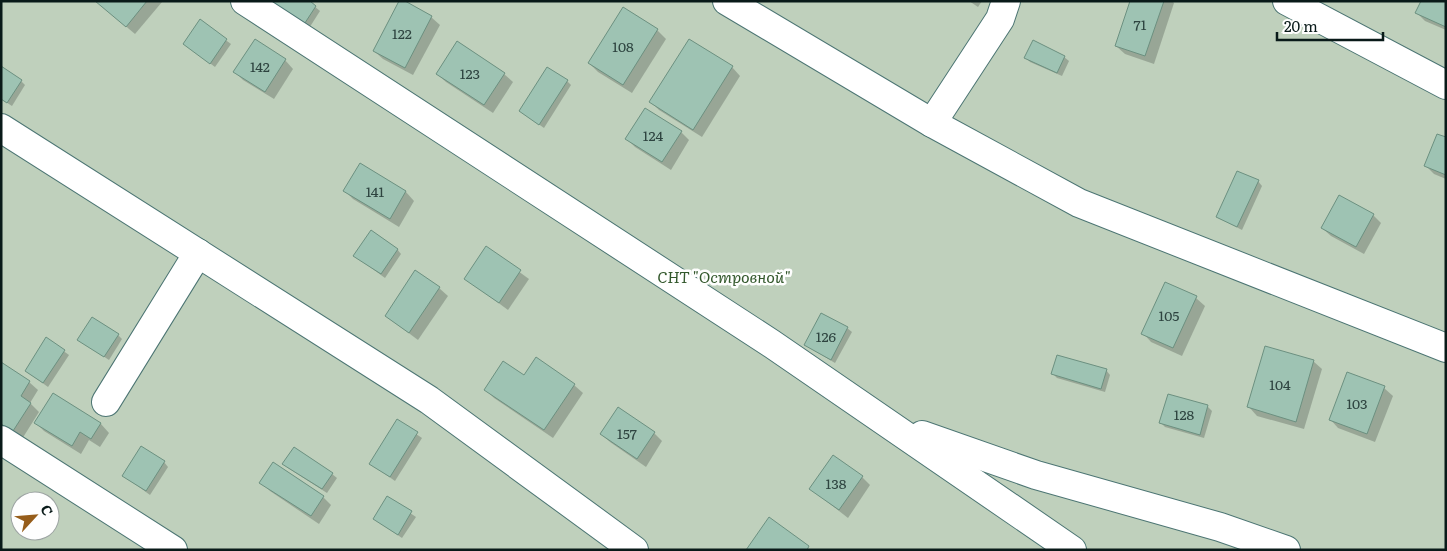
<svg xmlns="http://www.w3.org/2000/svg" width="1447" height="551" font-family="Literata,serif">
<rect width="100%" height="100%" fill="#cffcf9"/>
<path fill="#bfd0bc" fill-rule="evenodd" d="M1,1H1446V550H1ZM20,501H50V531H20Z"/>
<g fill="#0003">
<path d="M96,1H161L162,2L135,34Z"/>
<path d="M308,1L320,11L306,33L267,8Z"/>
<path d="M969,1H982L978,7Z"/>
<path d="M1132,1H1172L1174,3L1154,64L1125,54L1116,46Z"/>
<path d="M1446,1V30L1425,21L1417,13Z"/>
<path d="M624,9L657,30L666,39L632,93L598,72L589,63Z"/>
<path d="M431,17L440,25L413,75L383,59L374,51Z"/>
<path d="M200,21L231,44L215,67L184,44Z"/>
<path d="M1064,57L1069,61L1062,76L1030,62L1026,58Z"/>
<path d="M285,60L293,69L274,99L243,80L235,72Z"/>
<path d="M732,67L740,76L702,137L659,110L651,102Z"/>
<path d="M437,74H504L513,82L493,113L446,82Z"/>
<path d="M21,81L25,85L12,106L1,99Z"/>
<path d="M567,81L571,85L544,128L520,111Z"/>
<path d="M681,132L689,140L671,170L635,147L627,139Z"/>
<path d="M1446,138V179L1434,174L1426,166Z"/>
<path d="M361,165L406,192L414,201L399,227L353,199L345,191Z"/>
<path d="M1258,181L1262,186L1242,230L1217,217Z"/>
<path d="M1373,215L1381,223L1364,254L1331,236L1322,228Z"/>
<path d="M486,248L529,279L508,310L466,279Z"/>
<path d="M397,249L401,254L385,278L355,256Z"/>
<path d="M439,288L448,296L418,340L386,316Z"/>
<path d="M1196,298L1205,306L1182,356L1151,342L1143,333Z"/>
<path d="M847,328L852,332L835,363L805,345Z"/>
<path d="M118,335L122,339L109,360L79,340Z"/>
<path d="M47,339L69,355L48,387L26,371Z"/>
<path d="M1313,361L1322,369L1304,429L1257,416L1249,407Z"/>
<path d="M1,363L29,382L38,390L30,403L39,412L22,439L1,425Z"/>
<path d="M1106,370L1110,375L1105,392L1057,378L1053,374Z"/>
<path d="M524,377L574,385L583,393L553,438L494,398L486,390Z"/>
<path d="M1384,388L1393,396L1375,442L1338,428L1330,419Z"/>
<path d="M54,394L101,424L109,433L100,447L89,440L81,454L44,431L36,423Z"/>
<path d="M1208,407L1212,411L1204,438L1165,427L1161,423Z"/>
<path d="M397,421L422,438L395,481L371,464Z"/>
<path d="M654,433L662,441L646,467L610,442L601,434Z"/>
<path d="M164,462L168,467L150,495L124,476Z"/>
<path d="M288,468L332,474L337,478L327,493Z"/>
<path d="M862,477L870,485L848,518L811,489Z"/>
<path d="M261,482L323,497L331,505L319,524L270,491Z"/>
<path d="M388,498L416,517L402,538L374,519Z"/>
</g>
<g fill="#9ec3b3" stroke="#6c9080">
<path d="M95,1H147L126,27Z"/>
<path d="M263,1H310L316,6L301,29Z"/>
<path d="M399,1H405L432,16L405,68L373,51Z"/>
<path d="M1130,1H1164L1145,56L1115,46Z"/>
<path d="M1421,1H1446V27L1415,13Z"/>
<path d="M623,7L658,29L623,85L588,63Z"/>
<path d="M200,19L227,39L210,64L183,44Z"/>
<path d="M255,39L286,59L265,92L233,72Z"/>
<path d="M689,39L733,66L693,130L649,102Z"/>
<path d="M1033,40L1065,56L1057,73L1024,58Z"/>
<path d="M457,41L505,73L484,105L436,74Z"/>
<path d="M1,66L22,80L7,103L1,99Z"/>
<path d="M547,67L568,80L539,125L519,111Z"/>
<path d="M645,108L682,131L662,162L625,139Z"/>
<path d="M1437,134L1446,137V175L1424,166Z"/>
<path d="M360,163L406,191L390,219L343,191Z"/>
<path d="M1237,171L1259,180L1237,227L1216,217Z"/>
<path d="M1339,195L1374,214L1356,247L1321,228Z"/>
<path d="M371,230L398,249L381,274L353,256Z"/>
<path d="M486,246L521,270L499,303L464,279Z"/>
<path d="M415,270L440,287L409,333L385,316Z"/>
<path d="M1165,282L1197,296L1173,348L1141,334Z"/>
<path d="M821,313L848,327L831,360L804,345Z"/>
<path d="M92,317L119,334L104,357L77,340Z"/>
<path d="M46,337L65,350L43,383L25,371Z"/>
<path d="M1265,346L1314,360L1296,422L1247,407Z"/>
<path d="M1057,355L1107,369L1101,389L1051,374Z"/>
<path d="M536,357L575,384L544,430L484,390L503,361L524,375Z"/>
<path d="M1,362L30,381L21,396L31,403L13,431L1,424Z"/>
<path d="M1347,372L1385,386L1367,434L1329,420Z"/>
<path d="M53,393L101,423L91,439L80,432L72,446L34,423Z"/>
<path d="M1168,394L1208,405L1200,435L1159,423Z"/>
<path d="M618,407L655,432L637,459L600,434Z"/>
<path d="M397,419L418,432L390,477L369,464Z"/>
<path d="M141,446L165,461L146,491L122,476Z"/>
<path d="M294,447L333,473L322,489L282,464Z"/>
<path d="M833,455L863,476L839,510L809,489Z"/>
<path d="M273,462L324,496L311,516L259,483Z"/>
<path d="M387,496L412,511L398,535L373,519Z"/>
<path d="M769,517L809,546L807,550H746Z"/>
</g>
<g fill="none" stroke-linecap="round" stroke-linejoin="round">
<defs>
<g id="minor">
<path d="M245,1L772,344L1072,550"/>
<path d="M727,1L932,123L1079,203L1446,348"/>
<path d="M1287,1L1446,85"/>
<path d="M932,123L1000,19L1006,1"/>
<path d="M1,128L429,400L634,550"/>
<path d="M106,402L198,253"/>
<path d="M922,435L1036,475L1220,527L1286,550"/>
<path d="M1,440L173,550"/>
</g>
</defs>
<use href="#minor" stroke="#4c7573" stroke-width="30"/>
<use href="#minor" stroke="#fff" stroke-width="28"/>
</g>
<g text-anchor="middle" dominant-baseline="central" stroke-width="5" stroke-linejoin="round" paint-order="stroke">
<g font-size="14" fill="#2e4440">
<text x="1140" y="24">71</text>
<text x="402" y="33">122</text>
<text x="623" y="46">108</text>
<text x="260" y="66">142</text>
<text x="470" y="73">123</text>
<text x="653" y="135">124</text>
<text x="375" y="191">141</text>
<text x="1169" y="315">105</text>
<text x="826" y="336">126</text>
<text x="1280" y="384">104</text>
<text x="1357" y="403">103</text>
<text x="1184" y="414">128</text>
<text x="627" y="433">157</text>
<text x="836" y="483">138</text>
</g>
<g font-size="16" font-style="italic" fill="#33582c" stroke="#fefefe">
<text x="724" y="276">СНТ "Островной"</text>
</g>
</g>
<rect width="1447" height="551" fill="none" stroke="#091a19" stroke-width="5"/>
<g transform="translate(35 516) rotate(64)"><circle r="24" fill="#fefefe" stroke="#9ca3a2"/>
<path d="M0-4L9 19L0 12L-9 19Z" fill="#965d1a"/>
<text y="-8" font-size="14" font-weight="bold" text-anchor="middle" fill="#091a19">С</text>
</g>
<path d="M1277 32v8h106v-8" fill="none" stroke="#091a19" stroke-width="2.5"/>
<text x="1284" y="32" font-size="15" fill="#091a19" stroke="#fefefe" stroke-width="4" paint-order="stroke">20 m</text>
</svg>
